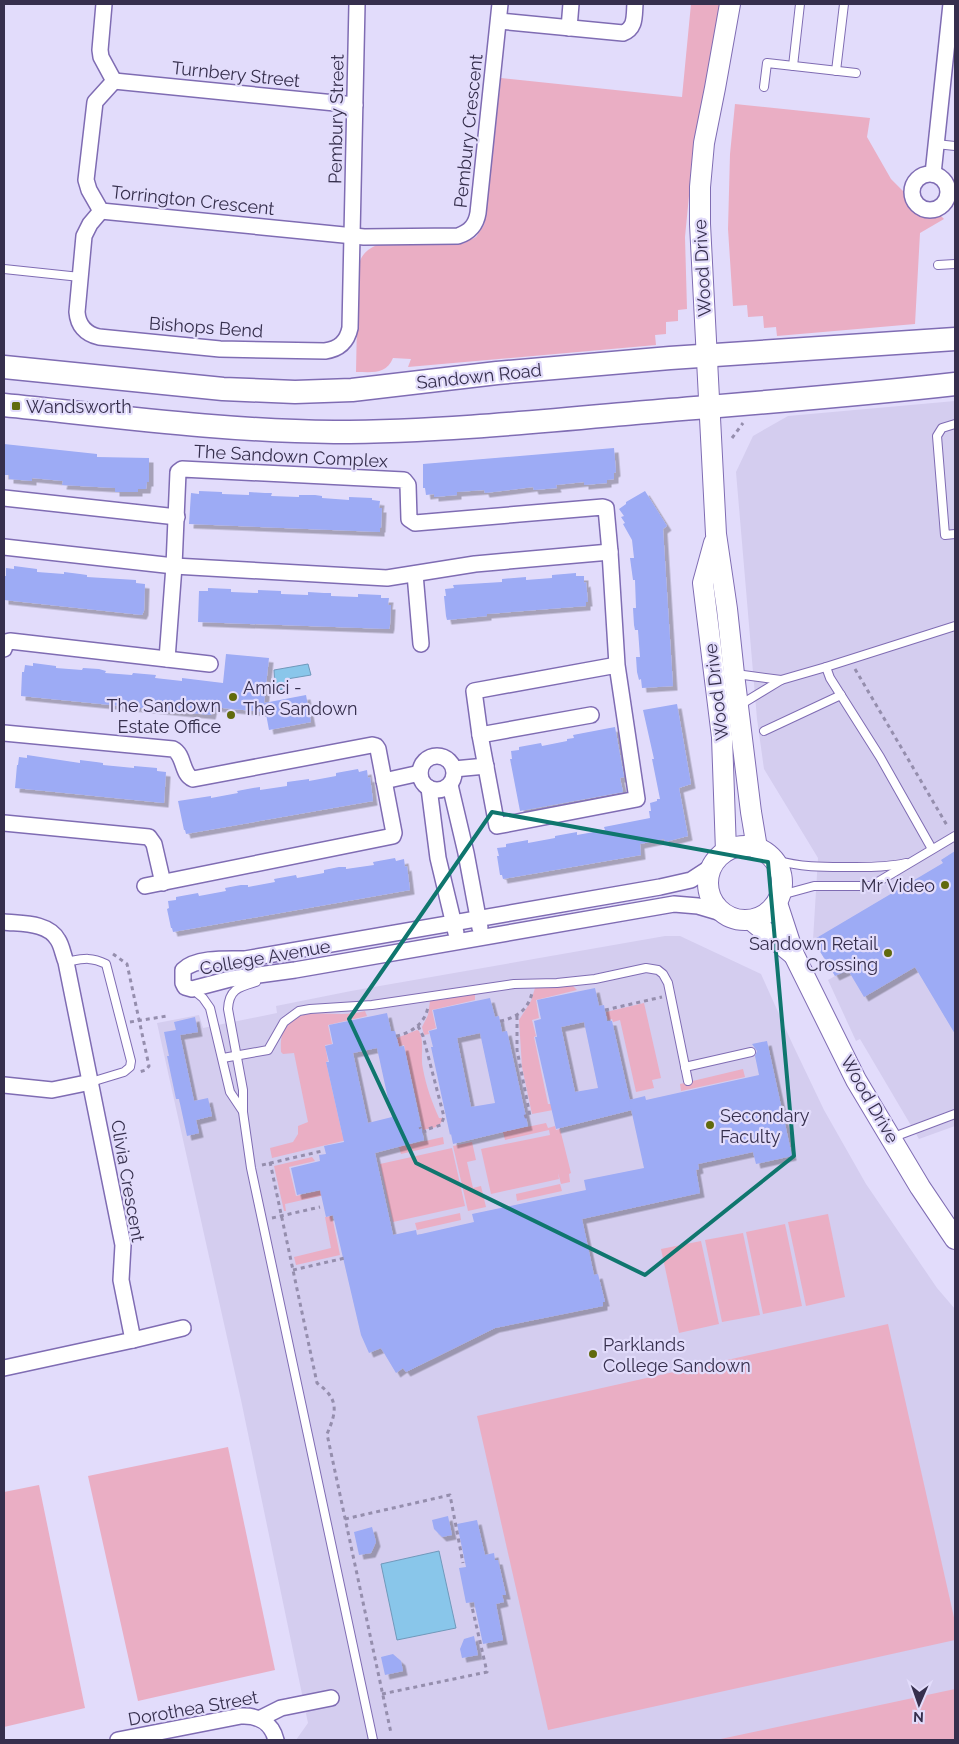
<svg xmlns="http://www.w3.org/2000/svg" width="959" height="1744" font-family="Raleway,sans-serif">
<defs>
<filter id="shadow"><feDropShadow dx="4.5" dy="4.5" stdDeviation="0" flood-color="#0004"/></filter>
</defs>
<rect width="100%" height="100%" fill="#e2dcfb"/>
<g fill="#d4cdef">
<path d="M955,401V1126L919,1139L860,1039L856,1041L828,980L835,976L813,940L818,858L764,769L757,719L736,472L753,436L788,416Z"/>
<path d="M665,936H680L761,974L792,1043L824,1110L866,1184L937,1288L955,1309V1740H296L308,1723L241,1400L157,1023L199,1015L203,1028L277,1013L276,1006L351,991Z"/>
</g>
<g fill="#eaaec4">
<path d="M691,4H720L692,165L685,237L687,309L678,310V321L666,322V334L655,335L656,345L408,367L411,359L393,358C386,375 372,372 356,372L358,271C359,257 365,250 377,245L462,244L476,237L484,225L501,78L682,97Z"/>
<path d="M735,104L870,118L867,137L891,179L906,194L908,202L918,213L925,216L940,215L944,219L920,233L915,324L777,336L776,327L764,328L763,316L748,317L747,305L733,306L728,229L730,154Z"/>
<path d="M573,986L577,990L536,1000L539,1018L532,1020L536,1036L534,1037L548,1104H553V1110L532,1114L522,1067L519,1020L531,1001L535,988Z"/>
<path d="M470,993L475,995V1000L432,1010L436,1028L428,1031L429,1034L424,1035L422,1027L428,1015L430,1001L447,999Z"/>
<path d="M644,1003L661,1078L652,1080L654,1088L636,1092L620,1020L613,1022L612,1019L608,1020L606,1012Z"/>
<path d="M365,1011L367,1016L328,1025L332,1044L325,1045L328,1061L326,1062L342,1133H346L347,1140L272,1158L270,1148L293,1142L298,1134V1126L308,1122L294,1053L283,1054L281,1052C278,1007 312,1014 342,1014C350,1014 358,1013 365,1011Z"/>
<path d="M417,1030L419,1031C425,1042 420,1057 423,1069C426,1086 432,1102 439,1118H443C441,1128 432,1128 423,1130L404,1045L399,1046L397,1038Z"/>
<path d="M743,1069L745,1077L681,1091L680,1084Z"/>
<path d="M546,1123L548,1128L555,1126L556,1130L560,1129L571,1173L569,1174L570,1182L561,1184L558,1173L559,1179L491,1194L481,1149L550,1135L549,1130L505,1140L503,1132Z"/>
<path d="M443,1137L444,1144L401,1154L399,1147Z"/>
<path d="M472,1142L476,1160L467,1162L473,1188L481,1186L486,1207L468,1211L453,1146Z"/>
<path d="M452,1148L465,1206L393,1222L380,1164Z"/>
<path d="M312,1157L315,1161L289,1167L296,1196L328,1189L329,1194L285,1204L286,1211H284L274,1166Z"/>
<path d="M560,1184L562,1191L517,1201L516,1194Z"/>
<path d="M460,1213L461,1220L417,1230L415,1223Z"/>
<path d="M828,1214L845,1297L806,1306L788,1222Z"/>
<path d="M332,1216L340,1255L296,1265L294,1257L331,1248L325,1217Z"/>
<path d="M785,1224L802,1306L763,1314L746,1232Z"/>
<path d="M743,1233L760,1315L722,1322L705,1240Z"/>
<path d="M701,1241L719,1324L679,1333L661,1249Z"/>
<path d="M888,1324L955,1622V1640L548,1730L477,1416Z"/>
<path d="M228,1447L275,1670L138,1701L88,1476Z"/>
<path d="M39,1485L85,1708L4,1727V1492Z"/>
<path d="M955,1689V1740H716Z"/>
</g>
<g fill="#89c6ea" stroke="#7099bb">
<path d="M308,664L311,675L287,679L286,689L275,690L274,670Z"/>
<path d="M439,1551L456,1628L397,1640L381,1564Z"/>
</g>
<g fill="#9dabf5" fill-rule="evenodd" filter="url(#shadow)">
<path d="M4,444L97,454V457L149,458V482H147L146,489H138V492H115V488L62,485L63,481L32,478V481L9,479V475H4Z"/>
<path d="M614,448L616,472L614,473V479L607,480V483L584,485V482L556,485L557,488L534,490L533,487L485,493L484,490L457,492V495L434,497V494L426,495L425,488H423V464Z"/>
<path d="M199,491L222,492V494L249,495V492L265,493H272L271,496L299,497V495H315L322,496V498L349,500V497L372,498V500L380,501L379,508H382L381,528H380V532L189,524L191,493L199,494Z"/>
<path d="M645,491L667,526L663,529L673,686L642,688L641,679L639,680L637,672L636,657H640L638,630H635L634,625L633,608H636L635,580H633L630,558H634L632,540L623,524L625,523L621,517L624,516L619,509L626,504V502Z"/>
<path d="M14,566L37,569V572L64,574V572L80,574L87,575V577L136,580V583L145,584L144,611L142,615L4,600V576H6V568L14,569Z"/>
<path d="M576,573V576H584V583L586,582L588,602H586V606L487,614V616L447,620L446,616L444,596H446L445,589L454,588L453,585L502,582V579L526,577V580L552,578V575Z"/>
<path d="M208,588L231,589V592L258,593V590L281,591V594L308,595V592L324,593H331V596L358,597V594L381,595V598H389L388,605H391L390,625L389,629L198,622L199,591H208Z"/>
<path d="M226,654L269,658L263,712L213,707L211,715L21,696L22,672H24L25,665L33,666V663L56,666V668L82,670L83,668L99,669L106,671L105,673L132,675L133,673L156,675L155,678L182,681V678L223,683Z"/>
<path d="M306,695L311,722L269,730L264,703Z"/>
<path d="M677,704L691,784L679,788L688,836L665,842L664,839L640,844L641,855L503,879L502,875H500L497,856H499L497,848L506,847V844L528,840V843L555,838V836L577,832V835L605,830L604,827L650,818L649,811H651L650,803L657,801V799H660L652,759H654L643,710Z"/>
<path d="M615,727L624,777L620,778L623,792L520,811L510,759H512L511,751L519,750V747L541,743L542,746L567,741V739L574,738L573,735Z"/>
<path d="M27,755L80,763V760L96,762L103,763V765L134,768V766L157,768V771L166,772L164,803L15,788L17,765H18L19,757L27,758Z"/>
<path d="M358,769L359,772L367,770L368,778L370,777L373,801L186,834L185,830H184L178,801L211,796V798L238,793L237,791L253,788L260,787V790L287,786V782L309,779V781L336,776V773Z"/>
<path d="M955,851V1034L915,967L864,997L848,970L835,976L813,940L943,863L941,860Z"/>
<path d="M395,858L396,861L404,859L405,867L407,866L410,890L173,932L172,928H171L167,909L169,908L168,901L176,900V897L198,893L199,896L226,891L225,888L241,885H248V887L275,882L274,879L296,875L297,878L324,873V870L339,867H346V869L374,865L373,862Z"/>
<path d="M595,988L599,1006L604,1005L607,1021H612L632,1110L556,1129L535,1037H537L534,1021L541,1019L537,1000ZM584,1022L598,1088L575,1092L561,1027Z"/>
<path d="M490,998L495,1017L499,1016L502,1032L507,1031L528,1126L453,1144L451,1134L450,1135L431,1047H433L429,1031L437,1029L433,1010ZM480,1033L495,1103L471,1107L457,1038Z"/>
<path d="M387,1013L391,1031H395L399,1047L404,1046L424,1140L375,1153L393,1235L416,1230L417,1235L474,1222L472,1214L586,1190L584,1180L644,1168L629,1100L645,1096L646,1100L759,1075L755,1056L757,1051L752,1044L767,1041L792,1156L756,1164L753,1152L698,1164L699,1169L696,1170L700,1193L582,1219L594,1275L598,1274L605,1302H603V1306L495,1328L406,1372L403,1368L396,1373L381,1348L369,1353L361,1335L333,1215L326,1217L320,1190L297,1195L291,1168L320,1161L319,1155L326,1154L324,1146L344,1142L326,1062H329L325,1046L333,1044L329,1025ZM377,1048L392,1117L368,1123L353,1053Z"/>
<path d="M195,1017L198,1032L180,1035L194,1101L208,1098L212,1116L196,1120L199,1133L187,1136L179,1099H176L167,1056H169L164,1032L176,1030L174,1022Z"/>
<path d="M448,1516L452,1535L442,1537L434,1529L432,1520Z"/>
<path d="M477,1520L485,1555L494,1553L495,1560H498L506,1595H502L504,1602L496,1604L503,1640L483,1644L474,1602L466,1603L459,1568L466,1567L457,1524Z"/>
<path d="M372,1527L376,1542L371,1553L359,1555L354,1532Z"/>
<path d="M474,1636L478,1655L462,1658L460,1649L464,1639Z"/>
<path d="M393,1654L401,1661L403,1671L385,1675L381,1657Z"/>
</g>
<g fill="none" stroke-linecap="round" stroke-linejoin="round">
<defs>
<g id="service">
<path d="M793,66L800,4"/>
<path d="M836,71L844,4"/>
<path d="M764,87L767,63L856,73"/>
<path d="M936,144L955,146"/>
<path d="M938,265L955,264"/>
<path d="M4,269L80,277"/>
<path d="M955,424L942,428L937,436L945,535L955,534"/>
<path d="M826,667L830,678L880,757L932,849"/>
<path d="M736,674L781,680"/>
<path d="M740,705L781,680L826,667L955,626"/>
<path d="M764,731L841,695"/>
<path d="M775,860C804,868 826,867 856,867C873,867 889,867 906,863"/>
<path d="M781,895L814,886H871L955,836"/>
<path d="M66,962C82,959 90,956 106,964L131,1061L130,1067L124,1072L91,1082"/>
<path d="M256,982C239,987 229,989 228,1009L243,1090V1112L251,1168L373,1740"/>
<path d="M192,989L203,998L210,1008L230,1092L242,1110"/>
<path d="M223,1058L268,1050L284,1022L299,1011L310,1009L372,1005L514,984L557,983L595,979L646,968L658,970L663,974L668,983L688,1081"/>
<path d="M685,1067L751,1052"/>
<path d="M891,1138L955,1114"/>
</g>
<g id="minor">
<path d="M104,4L100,50L101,57L114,81L95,102L86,180L89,190L101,211L364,237L458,236C470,232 476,225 478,213L500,4"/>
<path d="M499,21L623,33C636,28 634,16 635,4"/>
<path d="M569,28L571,4"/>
<path d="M114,81L355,105"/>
<circle cx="930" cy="192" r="18"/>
<path d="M933,174L951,4"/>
<path d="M101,211L90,224L84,236L77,312C78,325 85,334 99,337L220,349L325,351C339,349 347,342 350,328L357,4"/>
<path d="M4,498L177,517"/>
<path d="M4,547L174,566L387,578L475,564L610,552"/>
<path d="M415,574L421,644"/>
<path d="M4,649L6,642L10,641L210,664"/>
<path d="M167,659L174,566L178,472L182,469L404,480L408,485L409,519L415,523L603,507L606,508L610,552L617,665L637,799L497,826L480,735L474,691L617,665"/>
<path d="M4,733L173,749C185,755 181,774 193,779L372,745L376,746L378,749L394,833L393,836L145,886"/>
<path d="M480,735L591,715"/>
<circle cx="437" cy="773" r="17"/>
<path d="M454,769L486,766"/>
<path d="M384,781L420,773"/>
<path d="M450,785L466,853L480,928"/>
<path d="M429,788L438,858L456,933"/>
<path d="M4,823L149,837L154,844L163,883"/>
<path d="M711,867L691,880L660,887L245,959C228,959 196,957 183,970V983L185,987L192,989L230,979L295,970L674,904L698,906L725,914"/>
<path d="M4,922C21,924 48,922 58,940C62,946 63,955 66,962L123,1245L121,1280L133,1340L4,1368"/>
<path d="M4,1085L52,1090L91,1082"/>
<path d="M133,1340L183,1328"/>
<path d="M261,1718L281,1708L331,1698"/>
<path d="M118,1740L241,1716C258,1715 272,1723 276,1740"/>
</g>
<g id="tertiary">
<path d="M730,4L715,88L704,143L700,187V224L716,534L727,609L734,674L751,812L757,848"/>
<path d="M714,543L703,583L722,737L726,851"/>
<circle cx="745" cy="883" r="37"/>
<path d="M777,903L794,955L856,1080L920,1187L955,1239"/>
<path d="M751,920L794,955"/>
</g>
<g id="secondary">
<path d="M4,367L223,389L295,392L352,390L497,373L670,358L955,339"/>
<path d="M4,405C113,416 223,431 334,432C434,432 535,422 635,413C742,404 849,396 955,384"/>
</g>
</defs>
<use href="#service" stroke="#7f6cb3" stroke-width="10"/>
<use href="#minor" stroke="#7f6cb3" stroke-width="18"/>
<use href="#tertiary" stroke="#7f6cb3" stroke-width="22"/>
<use href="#secondary" stroke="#7f6cb3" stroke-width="25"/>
<g stroke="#958ead" stroke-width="3" stroke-dasharray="4 4" stroke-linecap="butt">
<path d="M732,438L743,423"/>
<path d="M855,669L948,827"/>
<path d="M113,954L127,964L149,1066L146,1070L139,1072"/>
<path d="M605,1010L662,997"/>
<path d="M517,1016V1050L530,1116L526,1117L524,1111"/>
<path d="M500,1021C516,1018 528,1010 532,993"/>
<path d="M130,1022L167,1016"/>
<path d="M418,1026L423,1036L444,1117L441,1125L428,1129L427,1131L422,1132L420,1127"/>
<path d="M396,1036C412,1033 425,1023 428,1007"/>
<path d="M270,1162L317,1383C339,1399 337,1411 327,1434L391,1733"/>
<path d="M262,1165L322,1151"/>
<path d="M272,1218L320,1207"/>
<path d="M293,1270L345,1258"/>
<path d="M345,1519L450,1495L463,1563"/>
<path d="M382,1694L487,1672L472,1607"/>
</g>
<use href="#service" stroke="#fff" stroke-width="8"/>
<use href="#minor" stroke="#fff" stroke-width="15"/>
<use href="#tertiary" stroke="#fff" stroke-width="20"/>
<use href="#secondary" stroke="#fff" stroke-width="22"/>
</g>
<path fill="none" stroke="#0f766e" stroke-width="4" stroke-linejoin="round" d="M492,812L768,862L794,1156L645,1275L416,1163L349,1019Z"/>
<g fill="#616a0d" stroke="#e2dcfb" stroke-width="2">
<rect x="11" y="401" width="10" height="10" rx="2.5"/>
<circle cx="233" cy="697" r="5"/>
<circle cx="231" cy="715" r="5"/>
<circle cx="945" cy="885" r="5"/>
<circle cx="888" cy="953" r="5"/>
<circle cx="710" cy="1125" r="5"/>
<circle cx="593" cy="1354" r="5"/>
</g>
<g text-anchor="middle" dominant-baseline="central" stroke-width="4.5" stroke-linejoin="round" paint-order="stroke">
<g font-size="18" fill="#362f4d" stroke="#e2dcfb">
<text transform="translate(236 74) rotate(6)">Turnbery Street</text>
<text transform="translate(336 119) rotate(-89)">Pembury Street</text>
<text transform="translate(468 131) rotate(-84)">Pembury Crescent</text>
<text transform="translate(193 200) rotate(6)">Torrington Crescent</text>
<text transform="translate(702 268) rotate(-93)">Wood Drive</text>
<text transform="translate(206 327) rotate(4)">Bishops Bend</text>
<text transform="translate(479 376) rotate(-6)">Sandown Road</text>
<text transform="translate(291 456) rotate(3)">The Sandown Complex</text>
<text transform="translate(716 692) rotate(-97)">Wood Drive</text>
<text transform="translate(265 957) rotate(-10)">College Avenue</text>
<text transform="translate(870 1099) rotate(60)">Wood Drive</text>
<text transform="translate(128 1181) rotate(80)">Clivia Crescent</text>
<text transform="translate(193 1708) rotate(-10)">Dorothea Street</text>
</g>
<g font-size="18" fill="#362f4d" stroke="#e2dcfb" text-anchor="start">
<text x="26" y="406">Wandsworth</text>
<text x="243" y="687">Amici -<tspan x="243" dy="21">The Sandown</tspan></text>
<text x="221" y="705" text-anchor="end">The Sandown<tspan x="221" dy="21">Estate Office</tspan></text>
<text x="935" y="885" text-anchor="end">Mr Video</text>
<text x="878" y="943" text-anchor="end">Sandown Retail<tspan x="878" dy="21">Crossing</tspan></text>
<text x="720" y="1115">Secondary<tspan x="720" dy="21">Faculty</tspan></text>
<text x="603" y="1344">Parklands<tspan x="603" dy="21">College Sandown</tspan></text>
</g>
</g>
<rect width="959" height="1744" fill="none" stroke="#362f4d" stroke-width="10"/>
<g transform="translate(919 1704) rotate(182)" stroke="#e2dcfb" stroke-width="4" paint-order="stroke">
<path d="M0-4L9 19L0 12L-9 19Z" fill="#362f4d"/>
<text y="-8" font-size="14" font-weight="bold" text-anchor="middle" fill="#362f4d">N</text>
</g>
</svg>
